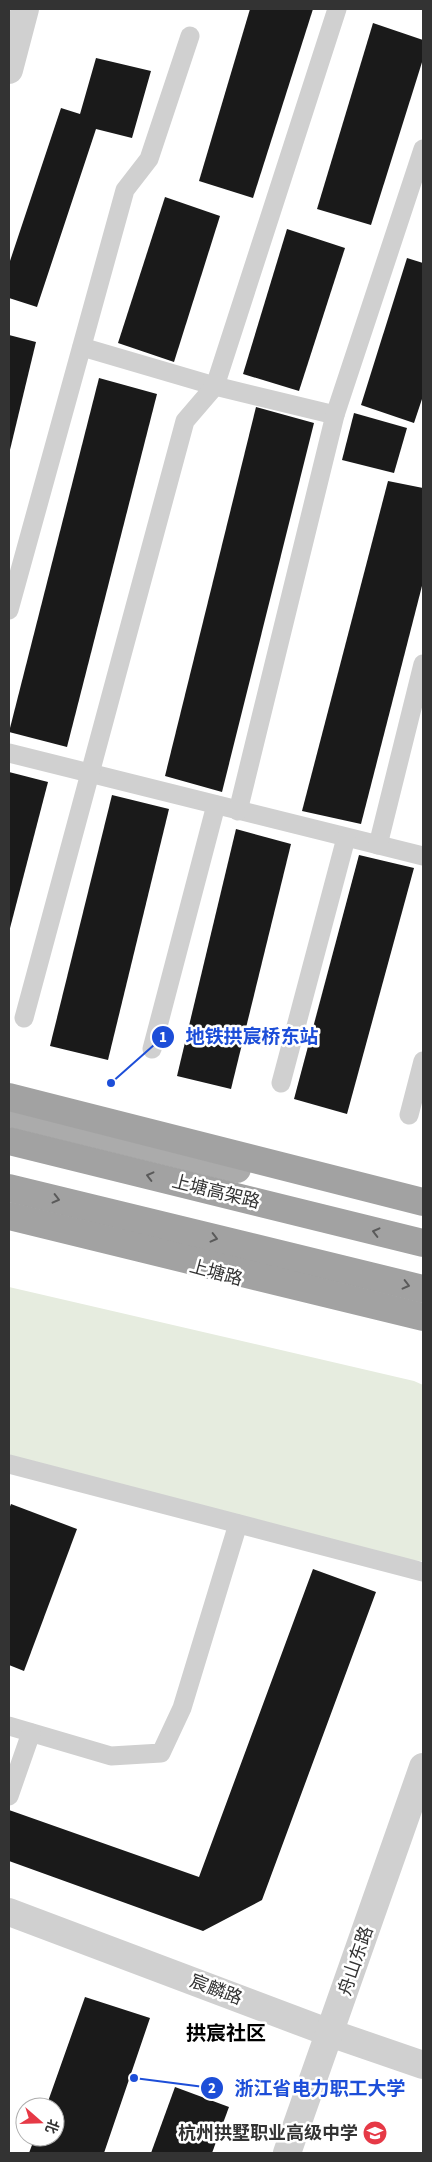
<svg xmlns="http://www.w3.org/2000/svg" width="432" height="2162" font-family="'Source Sans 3','Noto Sans SC',sans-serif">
<rect width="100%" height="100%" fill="#fff"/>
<path fill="#e6ecdf" d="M9,1287L414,1381L423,1385V1561L403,1560L9,1458Z"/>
<g fill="#1a1a1a">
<path d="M250,9H313L253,198L199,181Z"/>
<path d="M373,23L423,40V59L371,225L317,209Z"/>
<path d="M96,58L151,71L132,138L96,129L37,307L9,298V264L61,108L80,114Z"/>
<path d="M165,197L220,216L174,362L118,343Z"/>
<path d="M287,229L345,248L299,391L243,374Z"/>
<path d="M407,258L423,263V396L414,423L361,405Z"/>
<path d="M9,335L36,342L9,454Z"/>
<path d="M99,378L157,394L67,747L9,732Z"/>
<path d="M256,407L314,423L222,792L165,776Z"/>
<path d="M354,413L407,428L394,473L342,460Z"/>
<path d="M388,481L423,488V582L361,824L302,811Z"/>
<path d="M9,772L48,782L9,932Z"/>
<path d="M112,795L169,809L108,1060L50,1046Z"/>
<path d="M236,829L291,844L231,1089L177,1076Z"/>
<path d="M359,855L414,868L347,1114L294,1099Z"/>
<path d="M11,1504L77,1529L24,1671L9,1665V1509Z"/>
<path d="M313,1569L376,1592L262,1900L203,1931L9,1861V1810L199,1877Z"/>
<path d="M85,1997L150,2018L104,2153H29L35,2137H55V2107H46Z"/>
<path d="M175,2087L229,2107L212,2153H151Z"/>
</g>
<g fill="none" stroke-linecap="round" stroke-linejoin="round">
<g stroke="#d0d0d0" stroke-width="19">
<path d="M82,347L215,386L335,415"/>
<path d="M9,610L125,190L149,159L190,36"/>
<path d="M9,753L423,856"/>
<path d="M238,811L335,415L423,149"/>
<path d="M378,845L423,664"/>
<path d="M24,1018L185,421L215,386L337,9"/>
<path d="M152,1049L216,805"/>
<path d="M281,1083L346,838"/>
<path d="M409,1115L423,1061"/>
<path d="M9,1464L423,1572"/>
<path d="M9,1726L111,1756L161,1753L182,1708L238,1524"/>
<path d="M9,1796L31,1733"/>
</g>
<g stroke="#d0d0d0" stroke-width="28">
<path d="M9,70L25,9"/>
<path d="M9,1912L330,2033L423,2065"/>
<path d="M287,2153L423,1767"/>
</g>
<path stroke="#ababab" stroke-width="28" d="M9,1113L237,1169"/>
<g stroke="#a2a2a2" stroke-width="28">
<path d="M9,1097L423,1202"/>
<path d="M9,1141L423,1243"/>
<path d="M9,1188L423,1289"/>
<path d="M9,1216L423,1317"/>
</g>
</g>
<defs><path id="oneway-chevron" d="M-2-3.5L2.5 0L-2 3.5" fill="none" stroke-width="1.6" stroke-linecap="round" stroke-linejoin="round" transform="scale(1.25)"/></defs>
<g stroke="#5a5a5a">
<use href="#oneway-chevron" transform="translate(150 1176) rotate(-166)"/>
<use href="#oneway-chevron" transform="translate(56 1199) rotate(14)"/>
<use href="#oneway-chevron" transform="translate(376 1232) rotate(-166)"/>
<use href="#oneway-chevron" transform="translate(214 1238) rotate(14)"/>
<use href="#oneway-chevron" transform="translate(406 1285) rotate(14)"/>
</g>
<defs>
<symbol id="school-disc" viewBox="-11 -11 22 22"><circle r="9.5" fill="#e63946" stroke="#fff"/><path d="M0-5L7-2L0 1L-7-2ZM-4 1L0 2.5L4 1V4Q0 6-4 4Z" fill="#fff"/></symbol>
</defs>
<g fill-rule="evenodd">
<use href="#school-disc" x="361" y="2119" width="28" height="28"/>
</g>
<g text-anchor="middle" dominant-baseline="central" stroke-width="5" stroke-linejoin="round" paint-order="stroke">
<g font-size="18" fill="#333" stroke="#fff">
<text transform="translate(216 1192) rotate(14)">上塘高架路</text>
<text transform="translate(216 1273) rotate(15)">上塘路</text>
<text transform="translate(356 1961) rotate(-71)">舟山东路</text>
<text transform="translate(216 1990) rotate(21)">宸麟路</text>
</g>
<g font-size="18" font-weight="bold" fill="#333" stroke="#fff" text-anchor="end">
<text x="358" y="2133">杭州拱墅职业高级中学</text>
</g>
<g font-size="20" font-weight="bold" fill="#000" stroke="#fff">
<text x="226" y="2034">拱宸社区</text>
</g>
</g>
<path fill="none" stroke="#1d4ed8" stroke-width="2" d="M111 1083L163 1037M134 2078L212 2088"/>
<g fill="#1d4ed8" stroke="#fff" stroke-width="2">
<circle cx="111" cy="1083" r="5"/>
<circle cx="134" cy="2078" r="5"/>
<circle cx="163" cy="1037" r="12"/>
<circle cx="212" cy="2088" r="12"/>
</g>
<g font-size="15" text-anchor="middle" font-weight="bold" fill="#fff">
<text x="163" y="1042">1</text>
<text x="212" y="2093">2</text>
</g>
<g font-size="19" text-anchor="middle" font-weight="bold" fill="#1d4ed8" stroke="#fff" stroke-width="5" stroke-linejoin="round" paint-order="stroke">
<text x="252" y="1043">地铁拱宸桥东站</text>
<text x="320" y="2095">浙江省电力职工大学</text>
</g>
<rect width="432" height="2162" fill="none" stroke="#333333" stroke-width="20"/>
<g transform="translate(40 2122) rotate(110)"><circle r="24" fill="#ffffff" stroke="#adadad"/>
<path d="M0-4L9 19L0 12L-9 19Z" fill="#e63946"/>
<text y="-8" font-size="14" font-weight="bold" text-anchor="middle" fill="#333333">北</text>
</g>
</svg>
